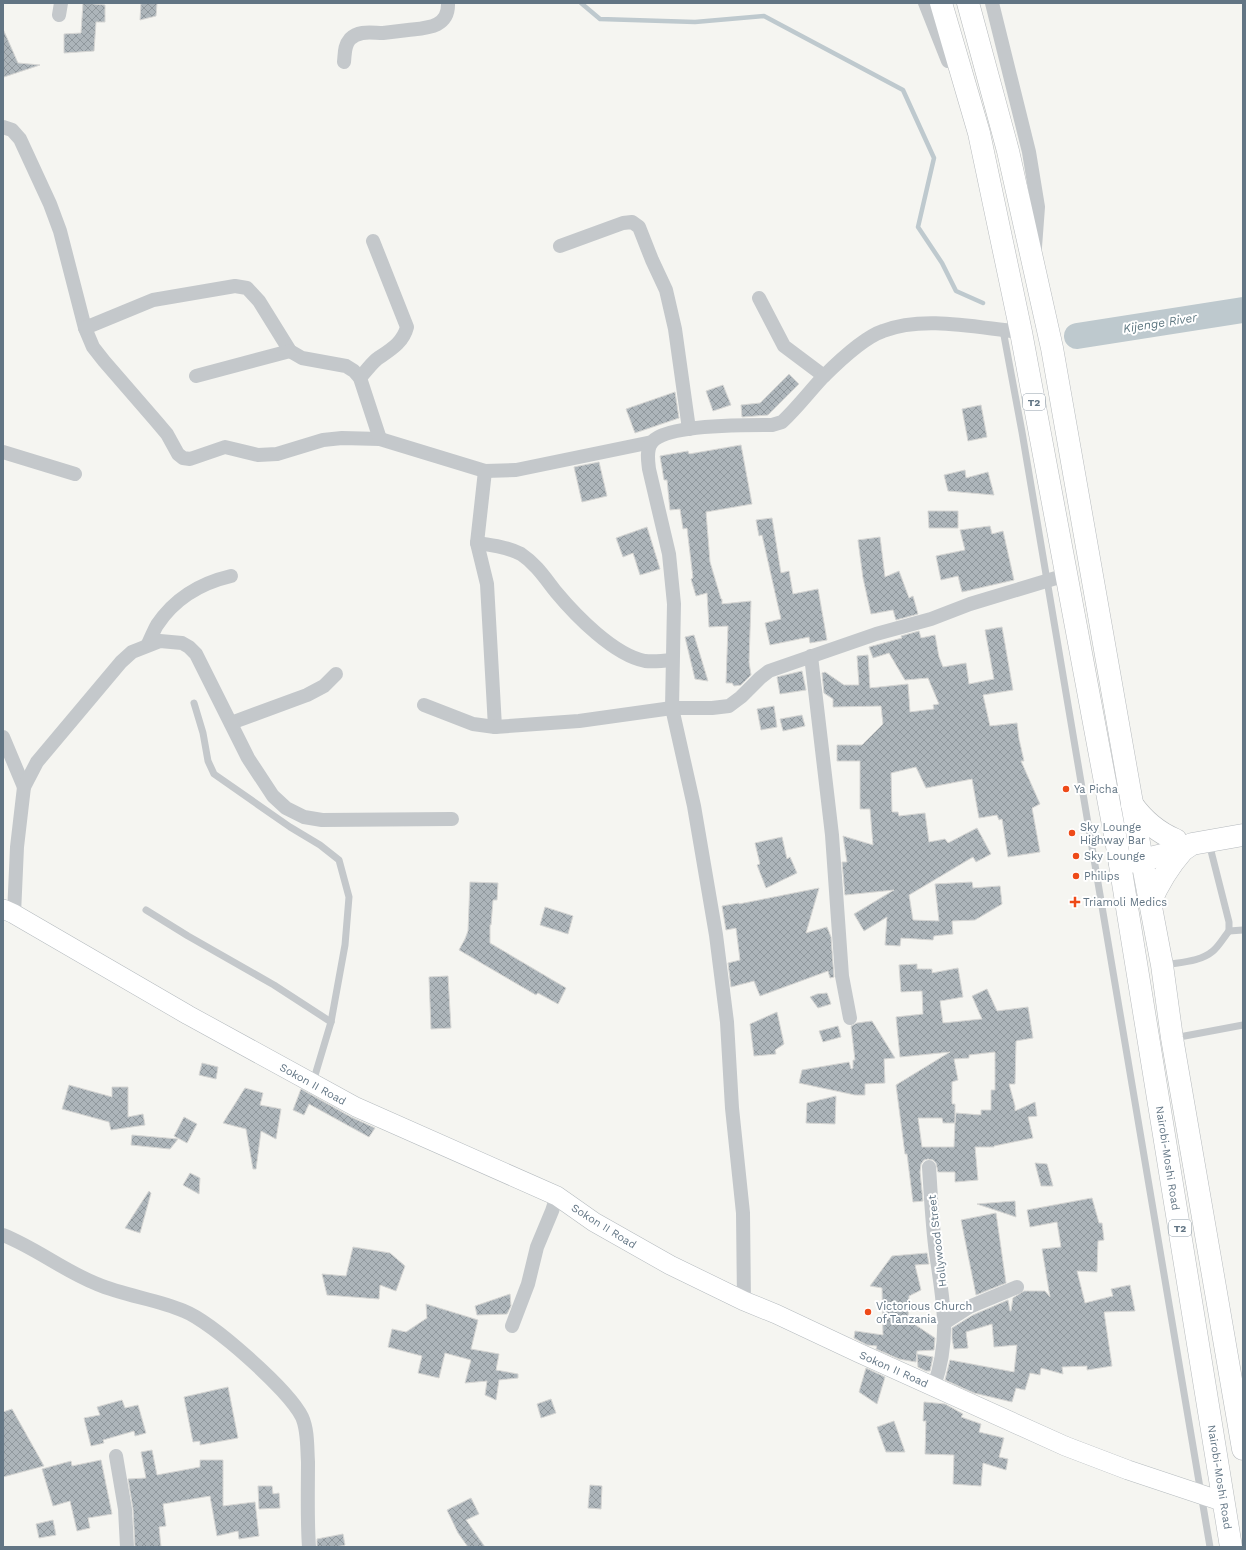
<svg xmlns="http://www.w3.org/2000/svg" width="1246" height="1550" viewBox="0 0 1246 1550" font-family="'Work Sans',sans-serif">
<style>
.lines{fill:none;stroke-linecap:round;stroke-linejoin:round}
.stream{stroke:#bec9ce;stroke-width:4.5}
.river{stroke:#bec9ce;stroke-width:26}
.building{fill:url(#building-cross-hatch);stroke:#d6d6d4;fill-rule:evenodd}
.secondary-casing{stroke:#b4babe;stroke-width:20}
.primary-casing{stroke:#b5b9bd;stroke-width:23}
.highway-casing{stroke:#b6babd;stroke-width:23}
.lane{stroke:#c4c8cb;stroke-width:7}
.street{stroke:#c4c8cb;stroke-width:14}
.secondary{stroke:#fff;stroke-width:19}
.primary{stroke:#fff;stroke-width:22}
.highway{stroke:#fff;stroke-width:22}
.poi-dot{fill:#ee4a18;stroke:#fff;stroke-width:1.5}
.labels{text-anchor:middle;stroke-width:4;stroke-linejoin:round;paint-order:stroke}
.shield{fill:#fff;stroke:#919ea9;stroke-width:1}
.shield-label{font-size:10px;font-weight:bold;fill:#627584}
.poi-label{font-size:11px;fill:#627584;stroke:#fff;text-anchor:start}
.street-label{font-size:11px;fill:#627584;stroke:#fff}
.water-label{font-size:12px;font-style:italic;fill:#5e7781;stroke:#fff}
</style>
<defs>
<pattern id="building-cross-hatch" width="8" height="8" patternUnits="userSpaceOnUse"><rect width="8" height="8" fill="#adb5ba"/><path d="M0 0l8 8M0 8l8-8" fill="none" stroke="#90989d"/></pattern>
</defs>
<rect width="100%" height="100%" fill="#f5f5f1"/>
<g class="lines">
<path class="stream" d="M581,3l19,16 95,3 69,-6 139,74 31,68 -16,69 24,36 14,28 27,12"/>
<path class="river" d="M1077,336l166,-26"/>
</g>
<g class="building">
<path d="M83,3l22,2v17h-9l-2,29 -30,2v-19l17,-1z"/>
<path d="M141,3h16l-1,13 -16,4z"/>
<path d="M3,29l15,34 22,2 -36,12 -1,-8z"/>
<path d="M789,374l10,10 -31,31 -26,2 -1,-12 19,-2z"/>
<path d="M723,385l8,20 -18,6 -7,-20z"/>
<path d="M675,392l4,26 -44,15 -9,-24z"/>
<path d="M981,405l6,32 -19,4 -6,-32z"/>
<path d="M741,445l11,59 -46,8 4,50 11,37h1v5l29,-3 -2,61 2,13 -10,10 -7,1 -2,-3h-6l2,-57 -19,1 -2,-34 -11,3 -5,-17 2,-1 -6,-50 -4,1 -3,-20 -10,1 -3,-30h-3l-4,-24 28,-5 1,3z"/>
<path d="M599,462l8,34 -25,6 -8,-35z"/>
<path d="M965,470l1,8 22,-6 6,23 -46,-4 -4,-16z"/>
<path d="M928,511h30v17h-29z"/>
<path d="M772,518l9,55 8,-2 4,23 25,-5 9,51 -17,3 -1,-6 -39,8 -5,-22 16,-4 -19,-84 -3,1 -3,-16z"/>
<path d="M990,526l2,8 11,-3 11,49 -52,12 -4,-16 -17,4 -5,-24 29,-6 -5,-20z"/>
<path d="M647,527l13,42 -20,6 -7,-22 -10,4 -7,-19z"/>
<path d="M880,537l5,40 14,-6 10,27 4,-2 5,18 -22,6 -3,-10 -22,4 -8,-36 -5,-38z"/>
<path d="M1002,627l11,63 -30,5 7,31 27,-3 2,16 5,22h-3l19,43 -8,4 8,44 -32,5 -6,-38 -3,1 -2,-5 -18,3 -7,-39 -46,9 -10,-21 -25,6 1,39h6l1,4 26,-3 4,29 16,-3 3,4 29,-15 14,26 -15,8 -3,-5 -64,38 4,25 26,1 -4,-37 37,-2 1,6 27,-2 2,18 -27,16 -23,1 1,13 -19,2 -1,4 -32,-2 -1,8 -15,-1 2,-28 -23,14 -10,-17 40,-24 -49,5 -3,-33h5l-4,-26 30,9 -3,-36h-10v-48h-23v-16h25l21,-21 -2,-18 -48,1v-8l-9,-6 -2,-20 3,-1 19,13h15l-2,-29 11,-1 2,33 38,-4 2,28 24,-3 -1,-4 6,-1 -11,-26 -23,2 -16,-27 -16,5 -4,-11 33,-9 -1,-2 18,-5 2,7 14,-3 4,22 4,10 23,-4 3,21 25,-5 -9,-49z"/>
<path d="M694,635l14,46 -13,-2 -10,-42z"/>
<path d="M802,671l4,19 -26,4 -3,-17z"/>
<path d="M774,706l3,21 -16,3 -4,-21z"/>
<path d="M802,715l3,11 -22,5 -3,-12z"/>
<path d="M782,837l5,22 3,-2 7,16 -31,15 -9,-23 3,-1 -5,-21z"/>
<path d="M470,882l28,1 -1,17h-4l-2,25h-1v18l76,45 -8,16 -20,-11 -2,2 -77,-45 6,-11 3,-8z"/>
<path d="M819,888l-13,45 21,-6 4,10 3,40 -4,1 -2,-7 -68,25 -6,-15 -23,6 -3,-24 12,-3 -4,-32 -10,2 -4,-24 17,-3v1z"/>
<path d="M545,907l28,9 -5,18 -28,-9z"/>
<path d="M917,964v5h15v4l26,-5 5,29 -23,4 3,22 39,-4 -10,-23 15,-7 10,22 31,-4 5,31 -17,3 -1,43h-6l6,22v5l20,-9 2,14 -9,1 5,21 -39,8v1h-19l3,33 -23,2v-10h-17l-2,-9 -3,-3 -5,-1 -4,1 -3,4 -1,8 3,29 -10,1 -6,-48h-2l-9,-69 54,-33 -50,5 -4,-40 27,-3 -1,-23 -21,1 -2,-27zM995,1052v38h-4v20h-10v5l-25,-2 -1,10v-19h-3v-22l6,-2 -4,-21 15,-1v-3zM918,1118h24l1,5h12l-1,24h-32z"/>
<path d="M448,976l3,52 -20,1 -2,-52z"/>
<path d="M827,993l4,11 -13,4 -8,-11 7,-3z"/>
<path d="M777,1012l7,32 -9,6 1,4 -22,2 -4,-32z"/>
<path d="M872,1021l23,37 -11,1 1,24 -20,1v11h-10l-56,-12 3,-13 47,-8 2,7 2,-1v-8h2l-4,-34 6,-3z"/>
<path d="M838,1026l3,11 -18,5 -4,-11z"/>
<path d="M202,1063l16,4 -2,12 -17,-4z"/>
<path d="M69,1085l43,12v-10h16v30l15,-3 2,11 -34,5 -2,-8 -47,-13z"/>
<path d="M245,1088l18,5 -3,12 21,4 -5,30 -15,-8 -5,38h-3l-7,-40 -23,-6z"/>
<path d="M301,1089l50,28 24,11 -6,9 -60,-33 -5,11 -11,-5z"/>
<path d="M836,1096l-1,28 -29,-1 1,-20z"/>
<path d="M184,1117l13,7 -10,19 -13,-7z"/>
<path d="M132,1135l46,4 -8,10 -39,-4z"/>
<path d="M1035,1163l12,1 6,22h-12z"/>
<path d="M190,1173l10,5 -1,16 -16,-9z"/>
<path d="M149,1191l2,2 -11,40 -15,-5z"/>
<path d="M1092,1198l7,25h3l2,17 -6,1 -1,31 -20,-1 8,32 28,-7 -2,-7 19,-4 5,26 -31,1 8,54 -25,4v-4l-25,1 1,7 -22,-6 -1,7 -10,-2 -5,17 -9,-2 -4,14 -38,-9 -29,-13 5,-20 64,12 3,-27 -23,2 -2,-23 -26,8 2,16 -14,1 -2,-10v-11l21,-13 35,-15 2,11h1l2,-13 11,-7h21l5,6 -8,-48 19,-2 -4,-25 -27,5 -3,-17z"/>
<path d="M1015,1201l1,16 -39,-13z"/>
<path d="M996,1213l10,70 -30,12 -15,-75z"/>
<path d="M353,1247l37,6 15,13 -9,25 -16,-6 -1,14 -52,-4 -5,-21 24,2z"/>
<path d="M927,1253l2,11 -14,1 6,25 -12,6 -1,24 27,18 -1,12 -17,1 -1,11 -17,-3 -23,-10 1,-3 -10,-1 -13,-7 1,-7 28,4 -1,-47 -12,-2 22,-30z"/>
<path d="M510,1294l1,12 -4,8 -30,1 -2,-9z"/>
<path d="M426,1304l52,16 -7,29 28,5 -3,16 22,4v4l-19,2 -3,20 -11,-5 2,-14 -22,2 6,-23 -26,-7 -6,25 -21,-5 4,-17 -34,-9 4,-18 14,3 21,-14z"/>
<path d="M917,1354l16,3 -3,14h-4l-8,-4z"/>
<path d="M866,1368l19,9 -8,27 -18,-12z"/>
<path d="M228,1387l10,51 -38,7v-4l-7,1 -9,-45z"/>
<path d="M551,1399l5,14 -15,5 -4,-14z"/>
<path d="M122,1400l3,8 13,-3 8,28 -11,3 -1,-5 -31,9 1,3 -13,3 -7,-28 16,-3 -3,-8z"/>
<path d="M924,1402l21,2 18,10 -2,3 20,7 -2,8 25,6 -5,19 9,2 -2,11 -23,-7 -2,23 -28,-2 1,-29 -29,-1 1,-33h-3z"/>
<path d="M12,1409l32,57 -41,11v-65z"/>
<path d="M894,1421l11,31h-19l-9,-25z"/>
<path d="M152,1450l5,25 43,-8v-7h23v46l32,-4 4,34 -20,3 -1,-8 -21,5 -7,-40 -47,8 3,22 -7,1 2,20h-26l-2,-38 -5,-30 18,-1 -5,-26z"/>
<path d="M101,1460l11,54 -24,4 2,10 -13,3 -7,-30 -17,5 -11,-37 29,-8 1,5z"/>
<path d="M590,1485l12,1 -1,23 -13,-1z"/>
<path d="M258,1486h14l1,8 6,-1 1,15 -21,1z"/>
<path d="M471,1498l8,16 -13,6 19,27h-17l-10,-14 -11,-23z"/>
<path d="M53,1520l3,15 -17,3 -3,-14z"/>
<path d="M343,1534l2,11 -9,2h-19v-8z"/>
</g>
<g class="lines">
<defs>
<path id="secondary" d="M3,909l11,5 174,101 168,92 201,89 37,26 76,43 74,36 32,13 83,39 206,93 63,24 96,32"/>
<path id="primary" d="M1120,863l22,-3 41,-10 9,-6 51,-9"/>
<g id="highway">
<path d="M941,3l38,130 42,199 96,514 114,701"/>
<path d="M968,3l40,148 44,197 90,512 20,105 10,73 71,411"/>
<path d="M1132,804c12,17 25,28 44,36"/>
<path d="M1150,903c8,-19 19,-37 33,-53"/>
</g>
</defs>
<use href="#secondary" class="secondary-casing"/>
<use href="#primary" class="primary-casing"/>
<use href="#highway" class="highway-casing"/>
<g class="lane">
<path d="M1003,330l19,102 188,1115"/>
<path d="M194,703l9,30 5,28 6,13 76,53 30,18 19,15 10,37 -4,48 -14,77 -18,60"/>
<path d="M146,910l42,26 86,49 57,37"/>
<path d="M1229,931l14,-1"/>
<path d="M1165,965c16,-3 35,-3 48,-14 6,-5 11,-14 16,-20v-9l-20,-79"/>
<path d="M1174,1038l69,-13"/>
</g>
<g class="street">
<path d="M925,3l23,58"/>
<path d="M992,3l37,149 9,55 -3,40"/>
<path d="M59,15l2,-12"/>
<path d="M344,62c1,-9 0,-16 6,-23 9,-9 22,-6 33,-6 8,-1 17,-2 25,-3 18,-2 41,-2 40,-27"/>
<path d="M3,127l9,3 8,9 30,65 10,27 25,97 8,19 11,14 52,60 11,13 11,20 5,4 7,1 35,-12 33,8 19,-1 46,-14 19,-2 38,1 105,32 31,-1 136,-28"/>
<path d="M560,246l63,-23 9,-1 7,5 13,33 14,30 9,39 14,100"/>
<path d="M759,298l25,48 40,30"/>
<path d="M85,328l68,-28 82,-14 12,2 12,13 31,50 12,7 44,8 8,5 6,7 20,61"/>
<path d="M196,376l94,-25"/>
<path d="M360,378c5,-6 11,-14 17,-19 13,-9 26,-16 30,-32l-34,-86"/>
<path d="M3,452l72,22"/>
<path d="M485,471l-8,72 10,41 8,143"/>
<path d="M477,543c14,2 31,4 44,11 15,10 24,24 35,38 20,24 58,63 89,69 9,1 18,0 27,-1"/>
<path d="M148,644c3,-6 6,-14 9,-19 18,-27 44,-42 74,-49"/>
<path d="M811,656l21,179 10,141 8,42"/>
<path d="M424,705l49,19 22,3 84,-6 93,-13h40l17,-2 12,-9 19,-19 9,-7 107,-37 55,-15 39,-15 96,-29"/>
<path d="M231,723l76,-28 17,-9 12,-12"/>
<path d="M3,737l21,50"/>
<path d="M14,914l3,-67 7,-60 13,-25 84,-100 11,-10 28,-11 22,2 7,4 7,7 52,104 25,38 13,12 18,9 18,3 130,-1"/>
<path d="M929,1167c2,29 3,57 7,86 7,48 15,85 -2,133"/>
<path d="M3,1235c33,13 61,36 94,49 28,12 59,15 87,27 28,11 105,79 118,106 6,13 5,31 6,45 0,29 -1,57 1,85"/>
<path d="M744,1301l-1,-88 -11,-105 -5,-86 -11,-87 -22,-129 -22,-98 2,-104 -5,-50 -20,-85c-1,-8 -3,-20 3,-27 15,-18 96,-17 120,-17l10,-3c15,-14 27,-30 41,-45 14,-14 42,-40 60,-46 41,-16 95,-3 138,1"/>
<path d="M944,1323l25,-16 48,-20"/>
<path d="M512,1326l16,-42 9,-37 15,-36 5,-15"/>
<path d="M116,1456l9,53 2,38"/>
</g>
<use href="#secondary" class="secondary"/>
<use href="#primary" class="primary"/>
<use href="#highway" class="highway"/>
</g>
<g class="poi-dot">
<circle cx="1066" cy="789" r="4"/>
<circle cx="1072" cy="833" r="4"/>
<circle cx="1076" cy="856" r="4"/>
<circle cx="1076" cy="876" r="4"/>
<path d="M1073 896h4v4h4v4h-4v4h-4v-4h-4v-4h4z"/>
<circle cx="868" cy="1312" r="4"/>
</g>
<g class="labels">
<g class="shield">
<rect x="1023" y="394" width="22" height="16" rx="3"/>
<rect x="1169" y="1220" width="22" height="16" rx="3"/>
</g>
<g class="shield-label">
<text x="1034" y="406">T2</text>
<text x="1180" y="1232">T2</text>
</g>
<g class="poi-label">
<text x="1074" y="793">Ya Picha</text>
<text x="1080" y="831">Sky Lounge<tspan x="1080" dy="13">Highway Bar</tspan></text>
<text x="1084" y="860">Sky Lounge</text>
<text x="1084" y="880">Philips</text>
<text x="1083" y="906">Triamoli Medics</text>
<text x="876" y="1310">Victorious Church<tspan x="876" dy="13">of Tanzania</tspan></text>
</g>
<g class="street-label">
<text transform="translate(313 1084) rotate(29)" y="4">Sokon II Road</text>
<text transform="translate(1168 1158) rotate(81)" y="4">Nairobi-Moshi Road</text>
<text transform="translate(604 1226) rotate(32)" y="4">Sokon II Road</text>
<text transform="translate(937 1241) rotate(-97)" y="4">Hollywood Street</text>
<text transform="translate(894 1369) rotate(24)" y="4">Sokon II Road</text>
<text transform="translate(1220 1477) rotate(81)" y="4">Nairobi-Moshi Road</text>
</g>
<g class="water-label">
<text transform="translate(1160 323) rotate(-9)" y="4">Kijenge River</text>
</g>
</g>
<rect width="1246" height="1550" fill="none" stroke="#627584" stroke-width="8"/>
</svg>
